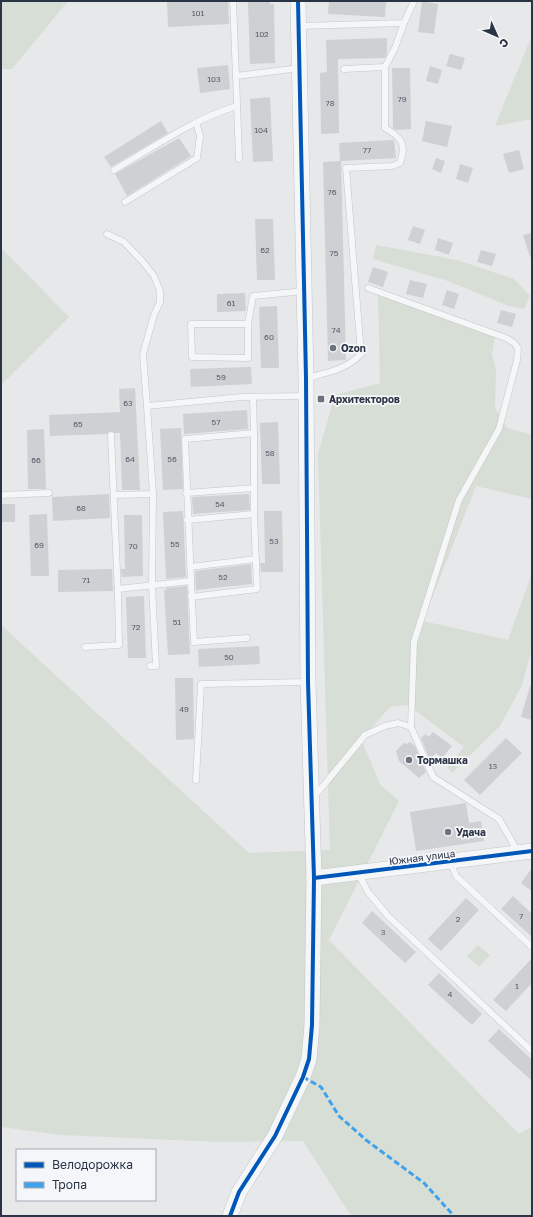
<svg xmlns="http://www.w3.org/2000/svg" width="533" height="1217" viewBox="0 0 533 1217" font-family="'Golos Text',sans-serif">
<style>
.green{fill:#d6ded6}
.building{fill:#ced0d3}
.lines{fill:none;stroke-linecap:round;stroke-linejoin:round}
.service-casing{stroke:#c4c6c8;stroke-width:7}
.tertiary-casing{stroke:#c4c6c8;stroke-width:16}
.service{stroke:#f5f6f7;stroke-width:6}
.tertiary{stroke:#f5f6f7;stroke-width:15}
.quiet{stroke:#3ea3ec;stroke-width:3;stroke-dasharray:6 3;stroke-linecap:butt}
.cycleway-casing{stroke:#f4f6f9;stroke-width:6}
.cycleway{stroke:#0057b8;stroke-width:4}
.poi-dot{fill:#6c737f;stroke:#f4f6f9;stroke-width:1.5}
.labels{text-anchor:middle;stroke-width:3.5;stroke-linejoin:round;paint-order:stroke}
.number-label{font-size:8px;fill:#545c69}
.poi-label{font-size:10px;font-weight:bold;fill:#2b3445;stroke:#f4f6f9;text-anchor:start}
.street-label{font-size:10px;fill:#2b3445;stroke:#f4f6f9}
</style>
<rect width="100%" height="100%" fill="#e6e8ea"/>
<g class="green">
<path d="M1,1h67l-56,68h-11z"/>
<path d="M532,35v84l-37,7z"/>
<path d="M376,245l81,15 57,19 16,17 -6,13 -15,-3 -61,-25 -75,-22z"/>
<path d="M1,248l68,69 -68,68z"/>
<path d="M378,293l117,42 -3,19 4,17 -1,37 12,20 25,7v64l-56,-13 -53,135 85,19 24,-67v75l-10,37 -22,41 -48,47 -5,-7 17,-19 -56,-42 -18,2 -29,32 19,45 19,17 -70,139 190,194 13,-7v89h-181l-48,-75 -82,1 -159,-7 -61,-8v-502l248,228 81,-3 -12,-396 17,-59 45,-12z"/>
<path d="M478,945l12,10 -11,12 -12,-11z"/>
</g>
<g class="building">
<path d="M167,1h61l1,23 -61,3z"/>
<path d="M248,1h22v3h4l1,59 -25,1z"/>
<path d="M329,1h57l-1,16 -57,-3z"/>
<path d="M422,1l16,3 -4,30 -16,-2z"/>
<path d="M387,38v15l-2,5 -47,1 1,74 -18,1 -1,-61 7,-1 -1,-32z"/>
<path d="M450,54l15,4 -4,12 -15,-4z"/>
<path d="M228,65l2,24 -30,4 -3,-25z"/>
<path d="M430,66l12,4 -4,14 -12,-3z"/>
<path d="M392,68h18l1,61 -15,1 -3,-2z"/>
<path d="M270,97l3,64 -20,1 -3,-63z"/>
<path d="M161,121l7,12 -57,34 -7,-10z"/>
<path d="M426,121l26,5 -5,21 -25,-6z"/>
<path d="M179,138l12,18 -64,40 -12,-22z"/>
<path d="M394,140l2,18 -56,3 -1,-18z"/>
<path d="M519,150l5,19 -15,4 -6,-19z"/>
<path d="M436,158l9,3 -4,12 -9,-4z"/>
<path d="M341,161l5,199 -18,1 -5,-199z"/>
<path d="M460,164l13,4 -5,15 -12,-4z"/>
<path d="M255,219h18l2,61h-18z"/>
<path d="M413,226l12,4 -5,14 -12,-4z"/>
<path d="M532,233v24h-2l-7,-22z"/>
<path d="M438,238l15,5 -4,12 -14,-5z"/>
<path d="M481,250l15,4 -4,12 -15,-4z"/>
<path d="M373,267l15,5 -5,15 -15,-5z"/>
<path d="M410,280l17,4 -4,14 -17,-4z"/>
<path d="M447,290l12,4 -5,15 -12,-4z"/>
<path d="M245,293l1,18 -29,1v-18z"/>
<path d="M277,306l2,62h-18l-2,-61z"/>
<path d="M501,310l15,4 -4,13 -15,-4z"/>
<path d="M251,367l1,17 -61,3 -1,-18z"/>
<path d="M135,388l5,102h-18l-2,-57h-5l-5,-2 -3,3 -57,2 -1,-21 71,-3 -1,-23z"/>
<path d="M247,410l1,19 -64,5 -1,-20z"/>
<path d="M278,422l2,62h-18l-2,-61z"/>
<path d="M181,428l2,61 -20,1 -3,-61z"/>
<path d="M44,429l2,60h-18l-1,-59z"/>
<path d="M109,494l1,24 -57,3 -1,-24z"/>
<path d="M249,494l1,16 -57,4 -1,-17z"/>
<rect x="1" y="504" width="14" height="18"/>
<path d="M183,511l3,66 -20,2 -3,-67z"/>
<path d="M264,511h18l1,61h-22l-1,-9h5z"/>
<path d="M47,514l2,62h-18l-2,-61z"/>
<path d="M124,515h18l1,61 -21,1 -1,-8h4z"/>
<path d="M251,564l1,20 -56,6 -1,-19z"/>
<path d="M112,569l1,22 -55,1v-22z"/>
<path d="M187,586l3,68 -22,1 -4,-65h3l-1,-2z"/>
<path d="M144,596l2,62h-18l-2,-61z"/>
<path d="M259,646l1,18 -61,3 -1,-18z"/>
<path d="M175,678h18l1,61 -18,1z"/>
<path d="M530,686h2v34l-11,-3z"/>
<path d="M433,732l19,14 -10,12 -6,-5 -6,7 -9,-22 4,-4 4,3z"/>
<path d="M506,738l16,15 -42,42 -16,-15z"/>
<path d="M410,742l5,4 11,26 -7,6 -20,-17 -3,-10 8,-8 3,1z"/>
<path d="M466,803l3,20 12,-2 3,20 -68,10 -6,-39z"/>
<path d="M532,868v23l-11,-8z"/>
<path d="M513,896l19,18v23l-31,-28z"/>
<path d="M466,898l13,12 -38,41 -13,-12z"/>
<path d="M372,911l44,41 -11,11 -43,-40z"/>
<path d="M532,958v25l-26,28 -13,-11z"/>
<path d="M439,973l43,41 -10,11 -44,-40z"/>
<path d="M499,1029l33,31v21l-44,-40z"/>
</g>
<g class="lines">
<defs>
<g id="service">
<path d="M233,1l3,75 64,-8"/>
<path d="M299,26l105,-3 10,-22"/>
<path d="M344,69l41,-2"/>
<path d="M236,76l3,83"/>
<path d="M114,170c40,-23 79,-51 123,-64"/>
<path d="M125,202l72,-44 3,-22 -4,-14"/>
<path d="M107,234l17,8 19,20 11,14 6,15v11l-6,13 -11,39 4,52 95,-9 64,-1"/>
<path d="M368,288l138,50 8,5 4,5 -1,12 -18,69 -40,71 -45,142 -3,85 22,50 66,42 15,26v9"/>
<path d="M248,324v34l-56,-1 -1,-33h57l5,-28 51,-5"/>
<path d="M306,378c20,-5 40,-8 55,-24l-15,-186 46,-2 8,-3c7,-19 1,-26 -15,-35v-61l10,-19 9,-25"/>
<path d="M253,397l1,36"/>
<path d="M147,406l6,88 -1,92 4,80h-6"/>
<path d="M186,493l68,-5"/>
<path d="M1,495l48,-2"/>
<path d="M114,495l39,-1"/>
<path d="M187,520l67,-6"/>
<path d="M190,567l66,-8"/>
<path d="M191,581l-6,-142 69,-6v81l3,75 -66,8"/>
<path d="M118,589l73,-8 3,61 53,-4"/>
<path d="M85,647l34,-2 -1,-50 -7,-160"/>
<path d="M196,780l5,-96 107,-2"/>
<path d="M314,797l51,-62 20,-9 13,-3 13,4"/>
<path d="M450,861l6,15 76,71"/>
<path d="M358,873l10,19 20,24 144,135"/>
</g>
<g id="tertiary">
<path d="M314,878l218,-27"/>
<path d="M230,1216l9,-24 36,-56 28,-59 6,-18 3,-34 2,-147 -6,-196 -2,-304 -8,-377"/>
</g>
</defs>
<use href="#service" class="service-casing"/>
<use href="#tertiary" class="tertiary-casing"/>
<use href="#service" class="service"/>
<use href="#tertiary" class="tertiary"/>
<path class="quiet" d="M303,1077l18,10 18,29 27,24 58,43 30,33"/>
<defs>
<g id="cycleway">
<path d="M314,878l218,-27"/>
<path d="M230,1216l9,-24 36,-56 28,-59 6,-18 3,-34 2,-147 -6,-196 -2,-304 -8,-377"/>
</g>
</defs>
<use href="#cycleway" class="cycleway-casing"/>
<use href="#cycleway" class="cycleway"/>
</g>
<g class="poi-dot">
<circle cx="333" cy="348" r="4"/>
<rect x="317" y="395" width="8" height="8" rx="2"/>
<circle cx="409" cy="760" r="4"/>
<circle cx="448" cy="832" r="4"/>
</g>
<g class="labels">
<g class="number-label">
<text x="198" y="16">101</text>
<text x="262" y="37">102</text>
<text x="214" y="82">103</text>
<text x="402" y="102">79</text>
<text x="330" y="106">78</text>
<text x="261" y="133">104</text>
<text x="367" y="153">77</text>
<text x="332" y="195">76</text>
<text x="265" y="253">62</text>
<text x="334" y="256">75</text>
<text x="231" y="306">61</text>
<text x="336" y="333">74</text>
<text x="269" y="340">60</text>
<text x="221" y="380">59</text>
<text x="128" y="406">63</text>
<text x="216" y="425">57</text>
<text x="78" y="427">65</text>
<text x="270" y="456">58</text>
<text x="130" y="462">64</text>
<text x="172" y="462">56</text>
<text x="36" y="463">66</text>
<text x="220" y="507">54</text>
<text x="81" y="511">68</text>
<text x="274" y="544">53</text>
<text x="175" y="547">55</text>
<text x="39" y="548">69</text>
<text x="133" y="549">70</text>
<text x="223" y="580">52</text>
<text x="86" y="583">71</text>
<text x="177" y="625">51</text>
<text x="136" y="630">72</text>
<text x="229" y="660">50</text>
<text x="184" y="712">49</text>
<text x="493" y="769">13</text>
<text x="521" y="919">7</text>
<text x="458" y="922">2</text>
<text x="383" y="935">3</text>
<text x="517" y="989">1</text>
<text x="450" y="997">4</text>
</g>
<g class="poi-label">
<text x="341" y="352">Ozon</text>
<text x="329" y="403">Архитекторов</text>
<text x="417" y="764">Тормашка</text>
<text x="456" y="836">Удача</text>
</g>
<g class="street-label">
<text transform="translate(422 857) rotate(-7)" y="4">Южная улица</text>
</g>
</g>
<rect width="533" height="1217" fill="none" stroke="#2b3445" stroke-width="4"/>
<rect x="16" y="1149" width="140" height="52" fill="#f4f6f9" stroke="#a4a8b1"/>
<rect x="24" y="1162" width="20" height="6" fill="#0057b8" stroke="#a4a8b1"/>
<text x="52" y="1169" font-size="12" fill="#2b3445">Велодорожка</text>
<rect x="24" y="1182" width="20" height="6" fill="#3ea3ec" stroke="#a4a8b1"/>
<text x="52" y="1189" font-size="12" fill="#2b3445">Тропа</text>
<g transform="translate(497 36) rotate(135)" stroke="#f4f6f9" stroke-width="3" paint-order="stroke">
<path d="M0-3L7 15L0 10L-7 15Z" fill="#2b3445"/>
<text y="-6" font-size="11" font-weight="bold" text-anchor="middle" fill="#2b3445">С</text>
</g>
</svg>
